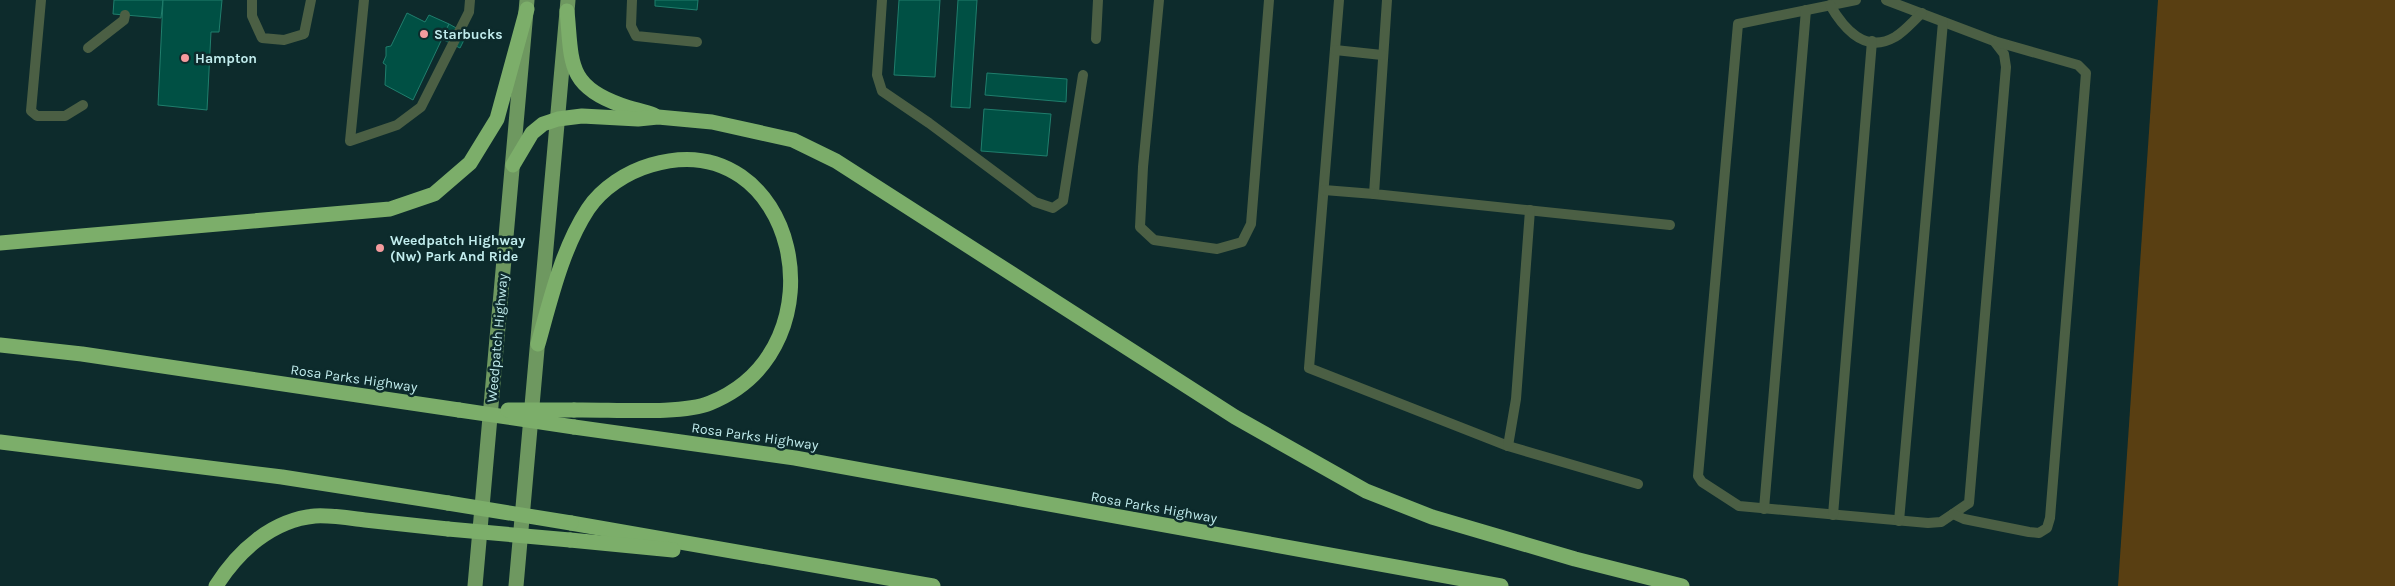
<svg xmlns="http://www.w3.org/2000/svg" width="2395" height="586" viewBox="0 0 2395 586" font-family="Karla,sans-serif">
<style>
.green{fill:#593f12}
.building{fill:#005044;stroke:#207e6d}
.lines{fill:none;stroke-linecap:round;stroke-linejoin:round}
.lane{stroke:#4b5f44;stroke-width:10}
.primary{stroke:#6e9860;stroke-width:15}
.highway{stroke:#7cae6a;stroke-width:15}
.highway-bridge{stroke:#7cae6a;stroke-width:15}
.poi-dot{fill:#f59b9e;stroke:#0d2b2c;stroke-width:2}
.labels{text-anchor:middle;stroke-width:5;stroke-linejoin:round;paint-order:stroke}
.poi-label{font-size:14px;font-weight:bold;fill:#c1eced;stroke:#0d2b2c;text-anchor:start}
.street-label{font-size:14px;fill:#c1eced;stroke:#0d2b2c}
</style>
<rect width="100%" height="100%" fill="#0d2b2c"/>
<path class="green" d="M2158,0h237v586h-277z"/>
<g class="building">
<path d="M114,0h49l-2,18 -48,-4z"/>
<path d="M163,0h59l-3,32h-8l-4,78 -49,-5z"/>
<path d="M655,0h43l-1,10 -42,-4z"/>
<path d="M899,0h41l-5,77 -41,-2z"/>
<path d="M958,0h19l-7,108 -19,-1z"/>
<path d="M407,13l18,9 4,-7 20,9 -36,76 -28,-15 1,-20 -3,-2 3,-7v-9l5,-1z"/>
<path d="M449,24l18,10 -7,14 -18,-9z"/>
<path d="M987,73l80,6 -1,23 -81,-7z"/>
<path d="M984,109l67,5 -4,42 -66,-5z"/>
</g>
<g class="lines">
<g class="lane">
<path d="M41,0l-10,111 6,5h28l18,-11"/>
<path d="M252,0v16l10,22 22,2 20,-6 7,-34"/>
<path d="M364,0l-14,141 47,-16 24,-18 48,-95 1,-12"/>
<path d="M632,0l-1,26 5,10 61,6"/>
<path d="M882,0l-5,75 5,16 47,32 106,79 18,6 10,-7 20,-126"/>
<path d="M1159,0l-16,167 -3,60 14,13 63,9 25,-7 9,-18 18,-224"/>
<path d="M1339,0l-30,368 199,78"/>
<path d="M1387,0l-13,194 296,31"/>
<path d="M1856,0l-118,24 -40,452 4,6 37,24 189,17 13,-1 28,-19 37,-436 -2,-13 -10,-13 -108,-41"/>
<path d="M1830,5c14,24 35,49 65,32 10,-6 18,-16 27,-24"/>
<path d="M1096,39l2,-39"/>
<path d="M88,48l36,-28 1,-5"/>
<path d="M1335,50l47,5"/>
<path d="M1324,190l50,4"/>
<path d="M1530,210l-14,189 -8,47 130,38"/>
<path d="M1764,509l42,-499"/>
<path d="M1953,514l11,5 65,13 10,1 8,-5 3,-10 36,-445 -8,-8 -84,-24"/>
<path d="M1833,515l39,-474"/>
<path d="M1899,521l44,-499"/>
</g>
<g class="primary">
<path d="M475,586l52,-586"/>
<path d="M516,586l52,-586"/>
</g>
<g class="highway">
<path d="M567,11c5,50 -1,75 54,94 11,4 22,6 33,10"/>
<path d="M513,165l19,-32 11,-9 15,-5 24,-3 56,3 20,-2 54,5 81,18 43,21 399,256 131,74 66,26 143,42 107,27"/>
<path d="M0,243l390,-34 44,-15 36,-31 27,-44 30,-110"/>
<path d="M538,344c13,-46 24,-95 50,-135 14,-21 39,-37 63,-44 145,-43 197,182 59,238 -28,12 -102,6 -136,7"/>
<path d="M0,345l82,9 377,56"/>
<path d="M574,427l221,31 706,128"/>
<path d="M0,442l282,35 166,26"/>
<path d="M571,523l362,63"/>
<path d="M570,540l103,10"/>
<path d="M216,586c22,-35 56,-66 99,-70 16,-1 34,2 50,4 27,3 55,6 83,9"/>
</g>
<g class="highway-bridge">
<path d="M459,410l115,17"/>
<path d="M508,410h66"/>
<path d="M448,503l123,20"/>
<path d="M448,529l122,11"/>
</g>
</g>
<g class="poi-dot">
<circle cx="424" cy="34" r="5"/>
<circle cx="185" cy="58" r="5"/>
<circle cx="380" cy="248" r="5"/>
</g>
<g class="labels">
<g class="poi-label">
<text x="434" y="39">Starbucks</text>
<text x="195" y="63">Hampton</text>
<text x="390" y="245">Weedpatch Highway<tspan x="390" dy="16">(Nw) Park And Ride</tspan></text>
</g>
<g class="street-label">
<text transform="translate(497 338) rotate(-85)" y="5">Weedpatch Highway</text>
<text transform="translate(354 378) rotate(8)" y="5">Rosa Parks Highway</text>
<text transform="translate(755 436) rotate(8)" y="5">Rosa Parks Highway</text>
<text transform="translate(1154 507) rotate(10)" y="5">Rosa Parks Highway</text>
</g>
</g>
</svg>
